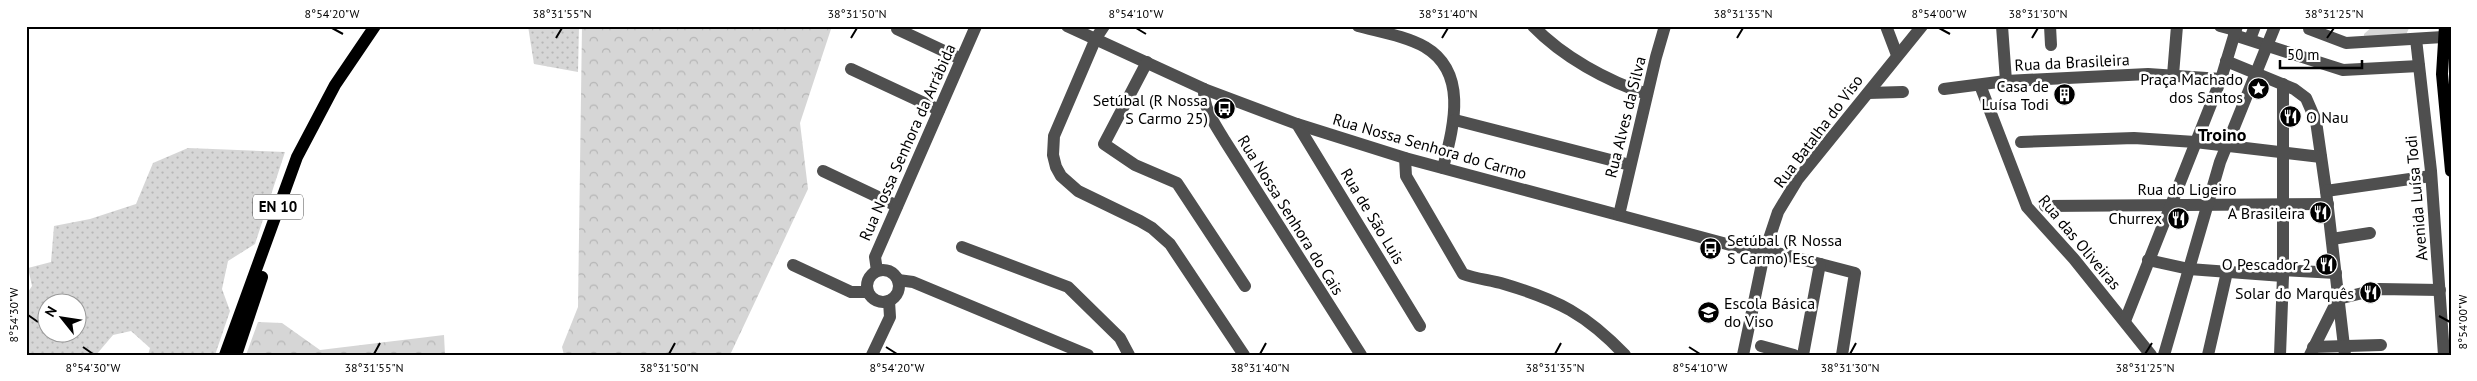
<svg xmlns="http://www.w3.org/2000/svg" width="2477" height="381" viewBox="0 0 2477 381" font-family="'PT Sans',sans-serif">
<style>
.grass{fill:url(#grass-dots);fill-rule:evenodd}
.forest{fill:url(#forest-crowns)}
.garden{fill:#d6d6d6}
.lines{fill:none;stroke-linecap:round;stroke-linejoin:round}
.minor{stroke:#4f4f4f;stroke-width:12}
.major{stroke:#000;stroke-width:12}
.ticks{fill:none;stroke:#000;stroke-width:2}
.labels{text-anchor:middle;stroke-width:5;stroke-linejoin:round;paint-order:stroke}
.shield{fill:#fff;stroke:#4c4c4c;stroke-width:1}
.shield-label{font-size:15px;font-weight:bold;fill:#000}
.street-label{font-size:16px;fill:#000;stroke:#fff}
.poi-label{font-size:16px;fill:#000;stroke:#fff;text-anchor:end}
.neighbourhood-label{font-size:18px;font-weight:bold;fill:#000;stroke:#fff}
.neatline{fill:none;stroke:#000;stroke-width:2}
.ticks-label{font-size:12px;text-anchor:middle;fill:#000}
</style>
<defs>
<pattern id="grass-dots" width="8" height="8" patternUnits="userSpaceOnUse" patternTransform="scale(1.25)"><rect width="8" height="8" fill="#d6d6d6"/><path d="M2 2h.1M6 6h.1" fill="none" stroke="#b6b6b6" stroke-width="1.8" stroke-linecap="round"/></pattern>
<pattern id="forest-crowns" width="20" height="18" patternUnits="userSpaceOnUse" patternTransform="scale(1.25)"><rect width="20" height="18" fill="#d6d6d6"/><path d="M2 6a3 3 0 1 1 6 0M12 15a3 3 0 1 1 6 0" fill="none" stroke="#b6b6b6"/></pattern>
</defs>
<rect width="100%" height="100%" fill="#fff"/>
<g class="grass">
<path d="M528,26h51l-1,46 -44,-8z"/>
<path d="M188,148l97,4 -30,92 -27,17 -6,28 8,22 -15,44h-67l2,-7 -19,-17 -18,4 -17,20h-70v-60l6,-9 -4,-18 23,-6 3,-36 36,-7 46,-15 17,-41zM48,304h30v30h-30z"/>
</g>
<g class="forest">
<path d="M582,26h250l-32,97 8,66 -78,166h-166l-2,-8 16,-40z"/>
<path d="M258,322l24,1 38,27 124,-15 1,20h-199z"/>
</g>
<path class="garden" d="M2373,26h37l-5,11 -41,3v-6z"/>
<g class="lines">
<g class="minor">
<path d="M899,26l-2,3 64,30"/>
<path d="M1067,26l137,63 93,35 108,34 359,96"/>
<path d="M1104,26l-8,12 -42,98 -1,19 3,12 5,9 17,15 62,30 12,7 18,16 74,111"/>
<path d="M1358,26c22,6 47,10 67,21 44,26 28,81 18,121"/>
<path d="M1533,26c30,31 74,55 114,68"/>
<path d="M1886,26l11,29"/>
<path d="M2002,26l4,55"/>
<path d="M2050,26l1,19"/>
<path d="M2220,26l15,4"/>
<path d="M2309,29l37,14 97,-6"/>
<path d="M2234,35l109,35 76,-4"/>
<path d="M2250,39l5,-13"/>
<path d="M2416,39l15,132 13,184"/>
<path d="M2226,61l68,28 12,9 10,23 10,70 19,164"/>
<path d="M1147,62l-43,82 31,21 42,18 68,103"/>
<path d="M851,69l88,41"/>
<path d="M2173,75l4,-49"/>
<path d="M1980,85l47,122 47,52 77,96"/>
<path d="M1204,89c-1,20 11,35 21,52l136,214"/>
<path d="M1944,89l62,-8 142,-7 73,5"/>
<path d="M1868,93l35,-1"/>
<path d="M1455,120l175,45"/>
<path d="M1297,124l123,202"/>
<path d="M2021,142l113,-4 61,4 126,15"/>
<path d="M1405,158l1,18 57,98c13,5 28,6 41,10 54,16 82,30 121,71"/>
<path d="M823,171l74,35"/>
<path d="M2326,191l105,-15"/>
<path d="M2045,206l283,-2"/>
<path d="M1619,215l37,-158 9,-31"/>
<path d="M2332,239l38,-6"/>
<path d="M962,247l106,40 52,51 9,17"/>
<path d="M1766,250l89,23 -13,82"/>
<path d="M2148,260l41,9 94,7"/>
<path d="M793,265l58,27h17"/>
<circle cx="883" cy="286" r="16"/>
<path d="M2283,270l53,3"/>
<path d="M877,271l-2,-14 101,-231"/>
<path d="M898,280l15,2 175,73"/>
<path d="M2125,321l96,-242 16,-53"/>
<path d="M1761,346l33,9"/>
<path d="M2313,347l68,-2"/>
<path d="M872,355l18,-38 -1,-16"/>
<path d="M1743,355l21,-101 14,-42 20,-33 124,-153"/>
<path d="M1803,355l17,-91"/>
<path d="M2164,355l56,-193 55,-136"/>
<path d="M2208,355l19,-83"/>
<path d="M2280,355l3,-79v-192"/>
<path d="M2310,355l28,-56 41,-10 61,1"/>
</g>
<g class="major">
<path d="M2445,26l-3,48 9,97"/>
<path d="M225,355l72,-198 38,-72 40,-59"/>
<path d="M236,355l26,-78"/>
</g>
</g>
<path class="ticks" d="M332,28l11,6M1136,28l10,6M1939,28l11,6M556,38l6,-10M851,38l6,-10M1442,38l6,-10M1737,38l6,-10M2032,38l6,-10M2327,38l7,-10M28,315l10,7M2439,316l11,6M83,347l10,7M886,347l11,7M1689,347l11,7M374,354l6,-11M669,354l6,-11M1260,354l6,-11M1555,354l6,-11M1850,354l6,-11M2145,354l7,-11"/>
<defs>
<symbol id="sight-disc" viewBox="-11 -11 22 22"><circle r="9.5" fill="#000" stroke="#fff"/><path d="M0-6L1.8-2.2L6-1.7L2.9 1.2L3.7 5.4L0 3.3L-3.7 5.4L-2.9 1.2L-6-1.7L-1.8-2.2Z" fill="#fff"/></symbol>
<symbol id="building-disc" viewBox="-11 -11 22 22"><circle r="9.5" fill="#000" stroke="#fff"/><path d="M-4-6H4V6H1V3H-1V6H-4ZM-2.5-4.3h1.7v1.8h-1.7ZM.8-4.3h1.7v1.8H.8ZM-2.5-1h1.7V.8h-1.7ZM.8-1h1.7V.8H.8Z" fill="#fff"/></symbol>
<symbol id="bus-disc" viewBox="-11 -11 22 22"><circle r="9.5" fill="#000" stroke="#fff"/><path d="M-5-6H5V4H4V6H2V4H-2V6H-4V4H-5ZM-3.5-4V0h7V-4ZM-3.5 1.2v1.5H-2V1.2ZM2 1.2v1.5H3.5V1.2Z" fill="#fff"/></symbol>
<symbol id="restaurant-disc" viewBox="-11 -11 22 22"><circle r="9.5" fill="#000" stroke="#fff"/><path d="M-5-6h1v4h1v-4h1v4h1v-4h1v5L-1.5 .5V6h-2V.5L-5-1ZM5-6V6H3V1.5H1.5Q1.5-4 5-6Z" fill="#fff"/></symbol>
<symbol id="school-disc" viewBox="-11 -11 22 22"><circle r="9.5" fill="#000" stroke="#fff"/><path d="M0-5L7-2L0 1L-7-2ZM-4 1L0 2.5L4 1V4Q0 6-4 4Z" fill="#fff"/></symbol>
</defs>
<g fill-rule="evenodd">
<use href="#sight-disc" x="2246" y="76" width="25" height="25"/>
<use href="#building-disc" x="2052" y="82" width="25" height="25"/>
<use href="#bus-disc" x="1212" y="96" width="25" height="25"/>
<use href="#restaurant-disc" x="2278" y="104" width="25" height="25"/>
<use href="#restaurant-disc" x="2308" y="200" width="25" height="25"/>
<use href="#restaurant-disc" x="2166" y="206" width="25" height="25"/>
<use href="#bus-disc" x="1698" y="236" width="25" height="25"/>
<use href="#restaurant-disc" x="2314" y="252" width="25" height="25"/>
<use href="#restaurant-disc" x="2358" y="280" width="25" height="25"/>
<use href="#school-disc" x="1696" y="300" width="25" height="25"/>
</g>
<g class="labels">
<rect class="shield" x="253" y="194.5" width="50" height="25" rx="4"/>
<g class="shield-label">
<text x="278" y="212">EN 10</text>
</g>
<g class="street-label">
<text transform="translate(2072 62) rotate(-3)" y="6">Rua da Brasileira</text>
<text transform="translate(1625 117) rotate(-76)" y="6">Rua Alves da Silva</text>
<text transform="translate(1818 131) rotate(-53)" y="6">Rua Batalha do Viso</text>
<text transform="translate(907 142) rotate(-66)" y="6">Rua Nossa Senhora da Arrábida</text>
<text transform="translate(1430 146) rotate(16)" y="6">Rua Nossa Senhora do Carmo</text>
<text x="2187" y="195">Rua do Ligeiro</text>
<text transform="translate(2416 198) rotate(-95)" y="6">Avenida Luísa Todi</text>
<text transform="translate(1291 215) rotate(58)" y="6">Rua Nossa Senhora do Cais</text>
<text transform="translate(1373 216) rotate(59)" y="6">Rua de São Luis</text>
<text transform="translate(2080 242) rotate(50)" y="6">Rua das Oliveiras</text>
</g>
<g class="poi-label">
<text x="2243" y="85">Praça Machado<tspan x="2243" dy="18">dos Santos</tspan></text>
<text x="2049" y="92">Casa de<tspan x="2049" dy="18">Luísa Todi</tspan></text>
<text x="1208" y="106">Setúbal (R Nossa<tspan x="1208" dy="18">S Carmo 25)</tspan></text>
<text x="2306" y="123" text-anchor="start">O Nau</text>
<text x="2305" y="219">A Brasileira</text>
<text x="2162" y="224">Churrex</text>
<text x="1727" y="246" text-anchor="start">Setúbal (R Nossa<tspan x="1727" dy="18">S Carmo) Esc</tspan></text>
<text x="2311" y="270">O Pescador 2</text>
<text x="2354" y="299">Solar do Marquês</text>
<text x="1724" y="309" text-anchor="start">Escola Básica<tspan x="1724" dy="18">do Viso</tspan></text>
</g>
<g class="neighbourhood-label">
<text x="2222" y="141">Troino</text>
</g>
</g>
<rect width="2477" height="381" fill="none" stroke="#ffffff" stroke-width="55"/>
<g transform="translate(62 318) rotate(300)"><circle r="24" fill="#ffffff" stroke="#999999"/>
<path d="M0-4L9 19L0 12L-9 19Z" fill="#000000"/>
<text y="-8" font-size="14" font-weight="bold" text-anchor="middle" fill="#000000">N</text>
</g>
<path d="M2280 60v8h82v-8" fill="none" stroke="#000000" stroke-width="2.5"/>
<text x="2287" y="60" font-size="15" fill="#000000" stroke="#ffffff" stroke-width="4" paint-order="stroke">50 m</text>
<rect x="28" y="28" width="2422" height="326" class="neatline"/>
<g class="ticks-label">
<text x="332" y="18">8°54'20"W</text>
<text x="562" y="18">38°31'55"N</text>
<text x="857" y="18">38°31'50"N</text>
<text x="1136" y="18">8°54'10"W</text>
<text x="1448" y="18">38°31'40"N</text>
<text x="1743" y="18">38°31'35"N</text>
<text x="1939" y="18">8°54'00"W</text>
<text x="2038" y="18">38°31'30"N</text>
<text x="2334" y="18">38°31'25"N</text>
<text transform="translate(14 315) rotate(-90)" y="4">8°54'30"W</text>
<text transform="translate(2463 322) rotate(-90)" y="4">8°54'00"W</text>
<text x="93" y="372">8°54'30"W</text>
<text x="374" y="372">38°31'55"N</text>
<text x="669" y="372">38°31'50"N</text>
<text x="897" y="372">8°54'20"W</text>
<text x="1260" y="372">38°31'40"N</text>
<text x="1555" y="372">38°31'35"N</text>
<text x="1700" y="372">8°54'10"W</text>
<text x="1850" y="372">38°31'30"N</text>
<text x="2145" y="372">38°31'25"N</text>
</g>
</svg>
